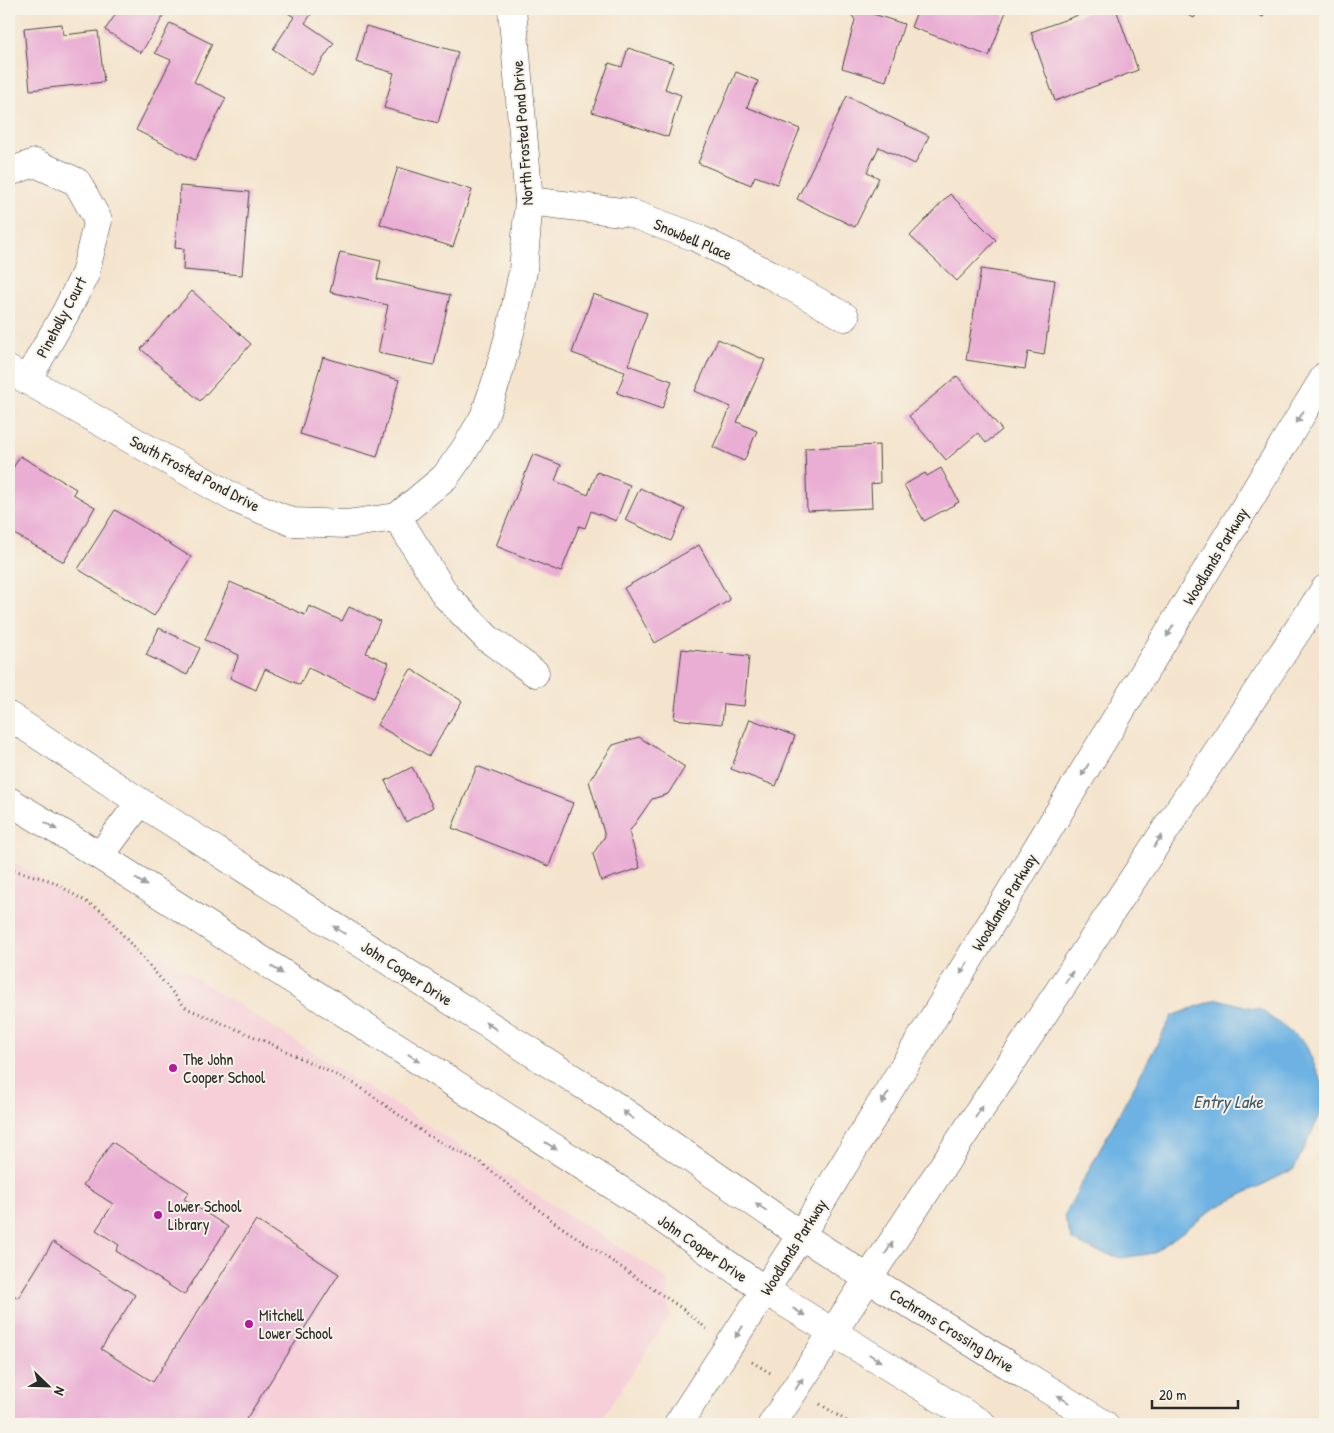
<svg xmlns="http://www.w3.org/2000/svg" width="1334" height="1433" viewBox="0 0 1334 1433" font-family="'Patrick Hand',sans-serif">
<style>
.built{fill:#f6cfd8}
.water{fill:#6db2e3;stroke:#4c6e87}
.building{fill:#eaaed4}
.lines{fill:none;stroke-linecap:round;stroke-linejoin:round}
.minor-casing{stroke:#494743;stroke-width:29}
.major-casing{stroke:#494743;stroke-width:29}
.path{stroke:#494743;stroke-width:3;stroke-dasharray:1 4;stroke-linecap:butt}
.minor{stroke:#fff;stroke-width:28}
.major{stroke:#fff;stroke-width:28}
.oneway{fill:#a0a0a0}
.poi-dot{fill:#b5179e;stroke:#f7f3e8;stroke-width:2}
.labels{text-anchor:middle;stroke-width:4;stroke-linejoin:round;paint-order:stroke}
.street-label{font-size:16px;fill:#2b2b2b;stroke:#f7f3e8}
.poi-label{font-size:16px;fill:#2b2b2b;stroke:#f7f3e8;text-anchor:start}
.water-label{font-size:18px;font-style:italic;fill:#425a6b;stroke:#f7f3e8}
</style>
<rect width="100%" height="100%" fill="#f7f3e8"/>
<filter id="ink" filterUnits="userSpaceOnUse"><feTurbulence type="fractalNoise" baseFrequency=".02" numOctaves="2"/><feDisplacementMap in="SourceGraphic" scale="10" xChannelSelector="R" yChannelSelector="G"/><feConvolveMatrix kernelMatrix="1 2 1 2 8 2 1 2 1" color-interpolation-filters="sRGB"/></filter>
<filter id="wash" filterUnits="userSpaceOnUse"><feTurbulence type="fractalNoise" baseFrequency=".0096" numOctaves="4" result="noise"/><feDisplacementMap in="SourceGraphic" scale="20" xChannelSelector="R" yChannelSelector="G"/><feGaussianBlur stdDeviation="1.12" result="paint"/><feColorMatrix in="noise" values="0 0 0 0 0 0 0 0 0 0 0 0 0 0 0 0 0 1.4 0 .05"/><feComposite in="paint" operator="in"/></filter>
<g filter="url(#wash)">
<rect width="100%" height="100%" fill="#f4e4cd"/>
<path class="built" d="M9,859l658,419 3,38 -72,108h-589z"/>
<path class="water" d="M1217,999l44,11 44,33 20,46v16l-31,64 -79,39 -61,45 -33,5 -28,-8 -21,-10 -8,-24 108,-200z"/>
<g id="blocks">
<g class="building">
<path d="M119,9h42l5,3 -25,41 -36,-23z"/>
<path d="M282,9h33l-10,14 29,20 -22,32 -39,-26 21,-32z"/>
<path d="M810,9h17l-2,5z"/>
<path d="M848,9h15l1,2 40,13 -18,57 -44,-13 13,-48z"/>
<path d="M918,9h89l-18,47 -78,-29z"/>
<path d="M1095,9h21l22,61 -83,31 -24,-69z"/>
<path d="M1176,9h24l-6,9z"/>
<path d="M1248,9h19l-4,8z"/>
<path d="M170,23l42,21 -18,38 32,16 -31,62 -59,-30 35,-70 -16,-7z"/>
<path d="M62,24l1,11 35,-4 6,51 -74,8 -6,-62z"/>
<path d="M366,26l92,26 -20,71 -54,-15 10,-35 -38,-11z"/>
<path d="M628,48l46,15 -9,26 16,6 -13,42 -76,-25 17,-49 13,4z"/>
<path d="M736,72l22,9 -11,26 53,22 -23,55 -22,-8 -4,9 -53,-22z"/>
<path d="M847,96l82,40 -14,28 -36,-17 -12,25 12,6 -24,49 -58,-28z"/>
<path d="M398,167l74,23 -19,57 -73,-23z"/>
<path d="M180,186l69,6 -7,83 -59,-5 1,-21 -9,-1z"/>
<path d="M950,194l46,46 -39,41 -47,-45z"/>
<path d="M340,252l41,9 -4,18 73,16 -16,70 -56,-12 10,-48 -58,-13z"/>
<path d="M981,269l74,11 -11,75 -16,-3 -3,17 -59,-9z"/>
<path d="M192,291l59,53 -51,57 -59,-52z"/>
<path d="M593,294l54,19 -19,52 44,16 -10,28 -45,-16 8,-21 -53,-19z"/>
<path d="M718,339l47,21 -28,62 20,9 -13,30 -31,-14 18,-40 -36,-16z"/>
<path d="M323,357l76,23 -22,77 -77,-23z"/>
<path d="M957,376l45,54 -16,13 -8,-10 -32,27 -37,-44z"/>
<path d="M879,445l1,38 -9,1 1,24 -65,3 -2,-63z"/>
<path d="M533,454l28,11 -6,16 33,14 9,-23 33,13 -14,36 -25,-10 -6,17 -6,-2 -18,46 -65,-26z"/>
<path d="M20,456l56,33 -3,5 22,13 -31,55 -55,-31v-56z"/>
<path d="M941,468l18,34 -35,19 -20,-36 21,-12 2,3z"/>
<path d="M640,488l45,21 -14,32 -46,-21z"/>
<path d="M115,510l76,47 -37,59 -76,-47z"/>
<path d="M699,545l31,55 -75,43 -31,-55z"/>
<path d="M230,582l75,33 4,-9 33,15 7,-14 31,14 -14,32 23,10 -15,35 -66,-30 -8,17 -35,-16 -9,21 -26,-12 9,-23 -34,-15z"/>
<path d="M159,628l41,20 -13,27 -41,-20z"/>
<path d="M682,649l67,7 -5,50 -20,-2 -2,20 -48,-5z"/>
<path d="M411,669l51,32 -33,55 -52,-31z"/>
<path d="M750,719l45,17 -19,50 -45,-17z"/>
<path d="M639,737l46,30 -17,27 -16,5 -23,33 11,36 -39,13 -8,-27 12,-18 -16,-55 24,-36z"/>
<path d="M477,766l96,37 -24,63 -97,-38z"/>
<path d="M412,767l21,40 -27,15 -21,-41z"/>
<path d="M112,1142l77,50 -5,7 44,28 -44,68 -68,-44 3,-6 -23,-15 17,-26 -30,-19z"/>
<path d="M256,1220l83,54 -96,150h-234v-132l9,6 35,-56 82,53 -34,54 52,33z"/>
</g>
</g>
</g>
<g filter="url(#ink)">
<use href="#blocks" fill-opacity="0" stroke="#494743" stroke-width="1"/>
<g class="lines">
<defs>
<g id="minor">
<path d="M9,172l26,-9 42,19 21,38 -13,54 -19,38 -39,68"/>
<path d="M529,201l101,12 65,24 74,37 76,43"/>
<path d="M9,370l227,129 56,23 54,2 51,-7"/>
<path d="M397,517l48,-40 20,-28 19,-32 13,-38 15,-54 11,-54 6,-70 -17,-192"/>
<path d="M397,517l49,79 41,42 48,35"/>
<path d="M9,716l131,86 471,301 190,132 68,44 235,145"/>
<path d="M9,801l91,55 531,341 135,94 216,133"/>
<path d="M100,856l40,-54"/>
</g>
<g id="major">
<path d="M678,1424l123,-189 524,-859"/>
<path d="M772,1424l553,-835"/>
</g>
</defs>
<use href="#minor" class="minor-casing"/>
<use href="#major" class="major-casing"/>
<g class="path">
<path d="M9,869l43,12 51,31 83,96 83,35 88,42 70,50 54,28 73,59 129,87 24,20"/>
<path d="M752,1362l20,12"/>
<path d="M820,1404l31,20"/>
</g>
<use href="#minor" class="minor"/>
<use href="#major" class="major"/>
</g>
<defs><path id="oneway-solid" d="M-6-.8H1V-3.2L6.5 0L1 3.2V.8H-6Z" transform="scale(1.25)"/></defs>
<g class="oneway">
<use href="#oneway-solid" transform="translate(1300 417) rotate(121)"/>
<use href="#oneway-solid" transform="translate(1170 631) rotate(121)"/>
<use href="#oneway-solid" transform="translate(1085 770) rotate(121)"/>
<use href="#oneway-solid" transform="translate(51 826) rotate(31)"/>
<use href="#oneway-solid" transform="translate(1158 841) rotate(-57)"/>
<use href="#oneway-solid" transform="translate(141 882) rotate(33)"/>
<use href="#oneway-solid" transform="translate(339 930) rotate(-147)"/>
<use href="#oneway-solid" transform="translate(964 968) rotate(121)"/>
<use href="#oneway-solid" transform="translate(277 970) rotate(33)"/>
<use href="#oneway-solid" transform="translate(1069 977) rotate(-57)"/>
<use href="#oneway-solid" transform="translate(491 1026) rotate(-147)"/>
<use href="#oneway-solid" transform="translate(414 1058) rotate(33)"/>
<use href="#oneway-solid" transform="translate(885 1098) rotate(121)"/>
<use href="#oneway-solid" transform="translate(979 1112) rotate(-57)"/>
<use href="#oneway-solid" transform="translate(628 1115) rotate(-145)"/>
<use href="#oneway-solid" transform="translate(551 1146) rotate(33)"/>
<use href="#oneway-solid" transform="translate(761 1207) rotate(-145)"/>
<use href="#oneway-solid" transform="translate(889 1248) rotate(-57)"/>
<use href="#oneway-solid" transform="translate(799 1312) rotate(31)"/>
<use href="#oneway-solid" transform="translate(739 1332) rotate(123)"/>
<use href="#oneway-solid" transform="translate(875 1358) rotate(32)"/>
<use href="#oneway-solid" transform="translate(799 1384) rotate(-57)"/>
<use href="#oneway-solid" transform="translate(1063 1399) rotate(-148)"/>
</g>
</g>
<g class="poi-dot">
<circle cx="173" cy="1068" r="5"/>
<circle cx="158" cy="1215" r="5"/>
<circle cx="249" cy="1324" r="5"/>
</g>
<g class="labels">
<g class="street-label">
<text transform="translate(522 133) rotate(-94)" y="6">North Frosted Pond Drive</text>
<text transform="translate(693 239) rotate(23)" y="6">Snowbell Place</text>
<text transform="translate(61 317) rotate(-62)" y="6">Pineholly Court</text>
<text transform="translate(195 473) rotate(28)" y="6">South Frosted Pond Drive</text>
<text transform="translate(1215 556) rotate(-59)" y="6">Woodlands Parkway</text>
<text transform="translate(1004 902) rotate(-59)" y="6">Woodlands Parkway</text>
<text transform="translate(407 973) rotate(33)" y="6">John Cooper Drive</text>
<text transform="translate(793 1247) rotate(-58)" y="6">Woodlands Parkway</text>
<text transform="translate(703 1248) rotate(35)" y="6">John Cooper Drive</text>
<text transform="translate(952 1330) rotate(32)" y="6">Cochrans Crossing Drive</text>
</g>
<g class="poi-label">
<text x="183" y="1065">The John<tspan x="183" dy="18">Cooper School</tspan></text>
<text x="168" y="1212">Lower School<tspan x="168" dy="18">Library</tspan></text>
<text x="259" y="1321">Mitchell<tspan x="259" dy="18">Lower School</tspan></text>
</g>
<g class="water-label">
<text x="1228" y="1108">Entry Lake</text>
</g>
</g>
<rect width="1334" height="1433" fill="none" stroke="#f7f3e8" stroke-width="30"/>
<g transform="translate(48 1386) rotate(113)" stroke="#f7f3e8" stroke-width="4" paint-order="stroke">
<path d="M0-4L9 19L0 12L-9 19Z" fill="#2b2b2b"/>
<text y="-8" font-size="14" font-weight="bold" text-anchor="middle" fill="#2b2b2b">N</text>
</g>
<path d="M1152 1400v8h86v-8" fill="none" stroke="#2b2b2b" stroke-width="2.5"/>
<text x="1159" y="1400" font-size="15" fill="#2b2b2b" stroke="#f7f3e8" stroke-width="4" paint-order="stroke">20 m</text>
</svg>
